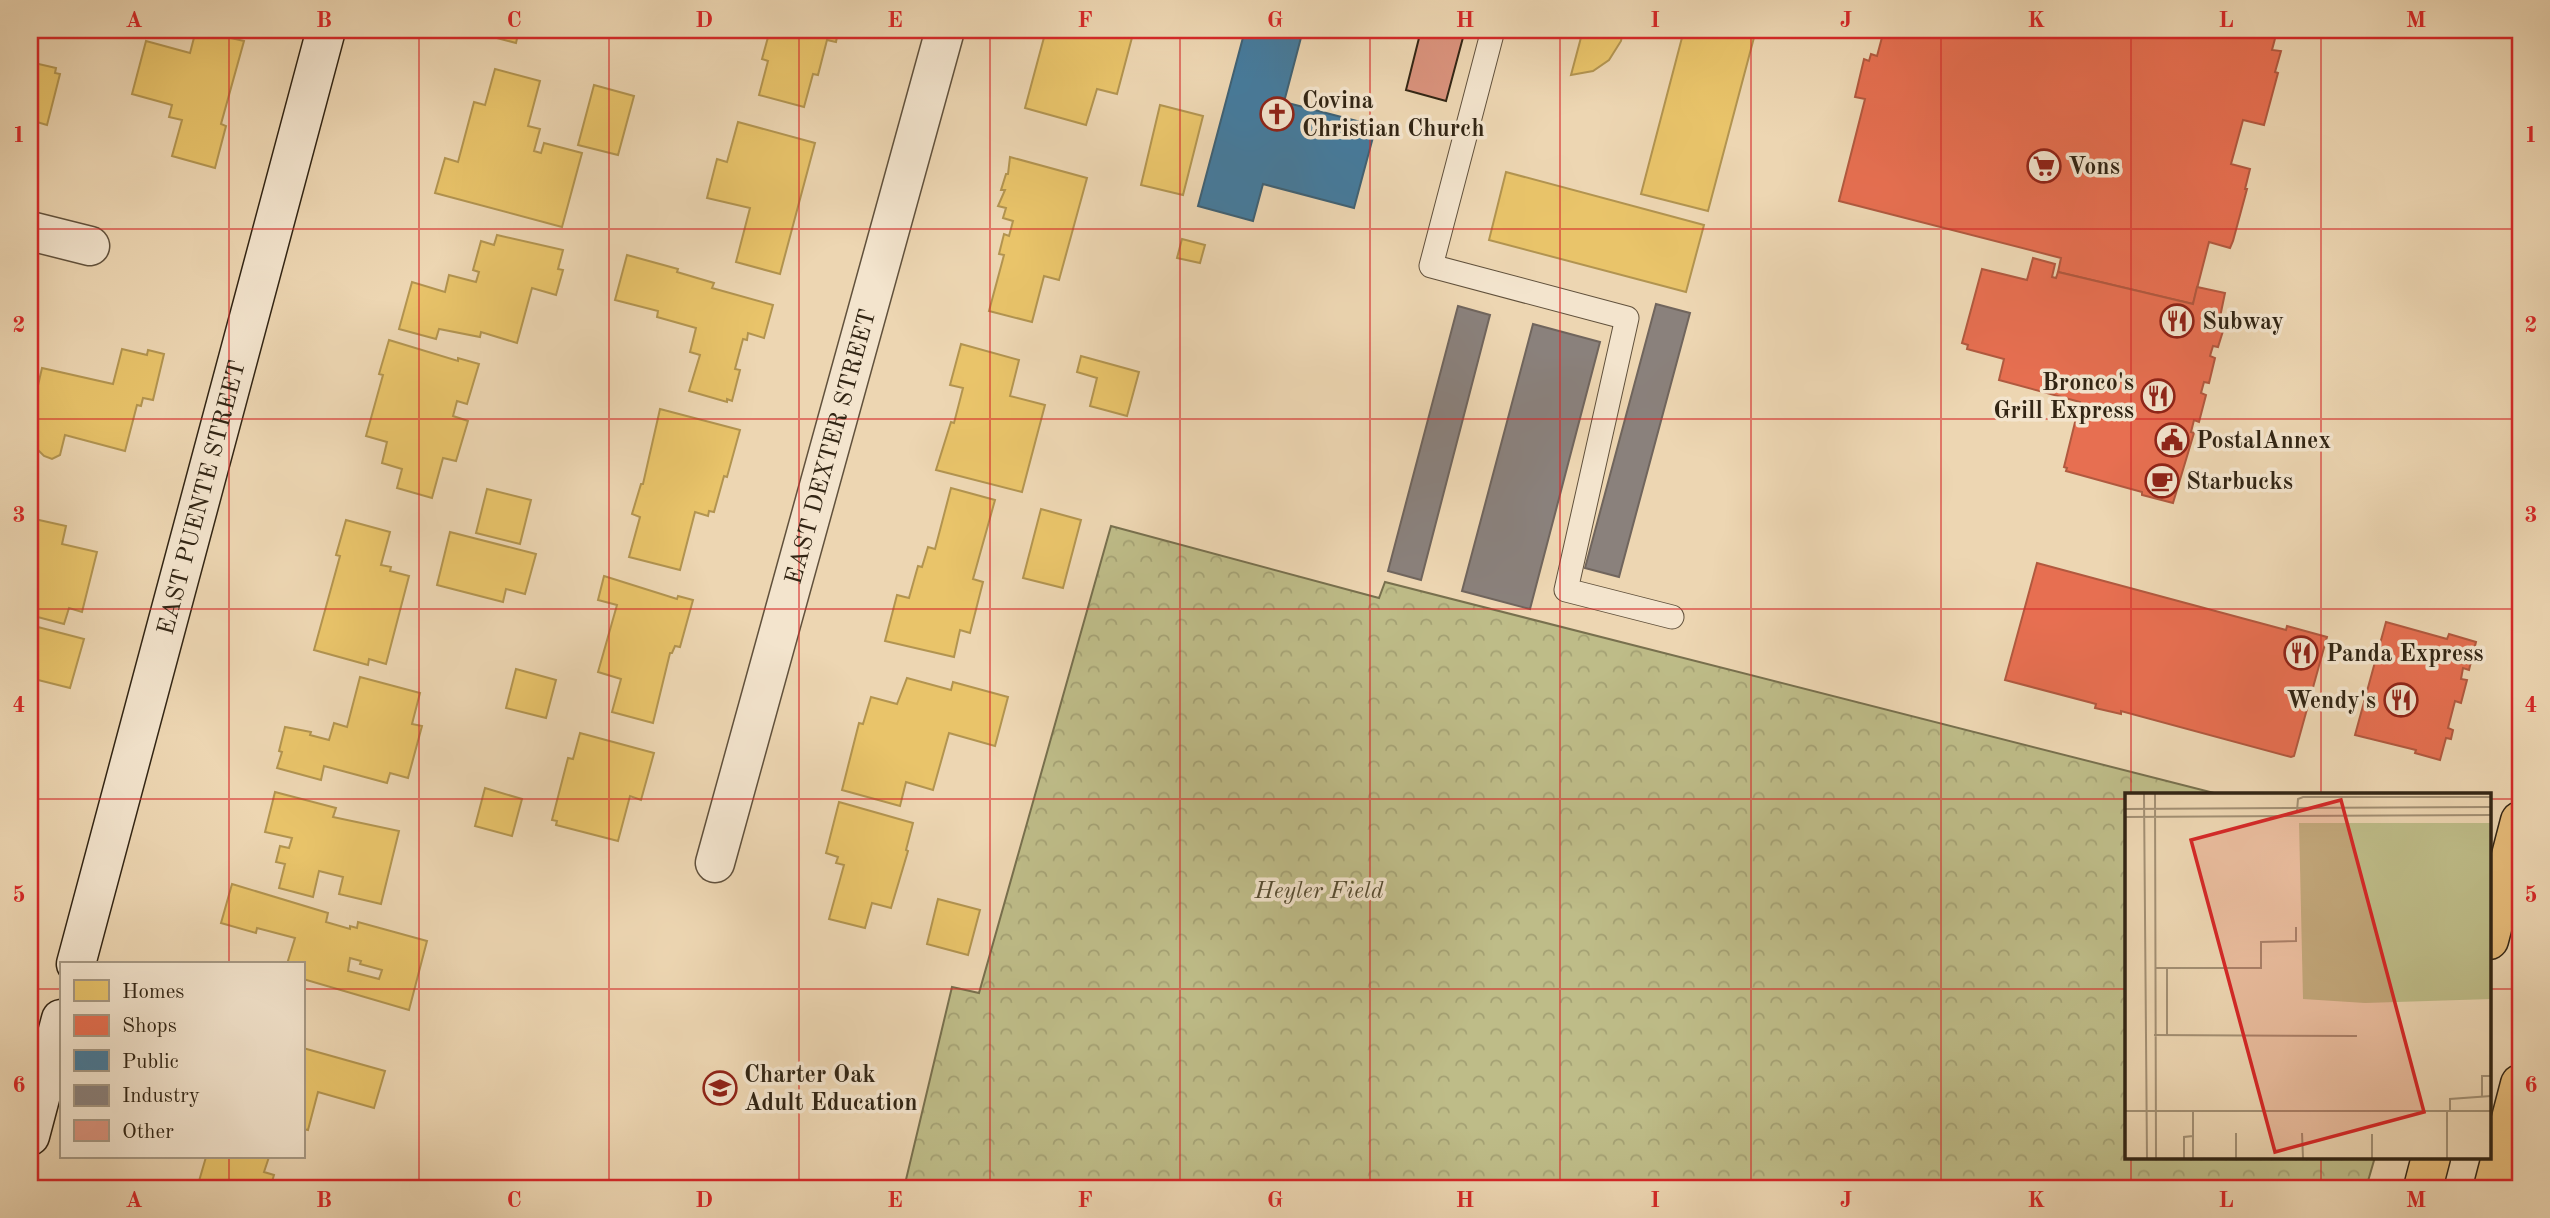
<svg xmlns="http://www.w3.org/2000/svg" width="2550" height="1218" viewBox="0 0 2550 1218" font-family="'Old Standard TT',serif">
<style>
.park{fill:url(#park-crowns);stroke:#78704e;stroke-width:2}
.homes{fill:#e9c46a;stroke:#b29450;stroke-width:2;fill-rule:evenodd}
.shops{fill:#e76f51;stroke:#b1593f;stroke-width:2}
.public{fill:#457b9d;stroke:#3f6174;stroke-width:2}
.industry{fill:#8a817c;stroke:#70655d;stroke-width:2}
.building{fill:#da937d;stroke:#322514;stroke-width:2}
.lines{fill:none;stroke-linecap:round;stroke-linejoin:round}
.lane-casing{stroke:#61513c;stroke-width:25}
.street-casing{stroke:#61513c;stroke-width:41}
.secondary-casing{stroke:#322514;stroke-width:41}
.primary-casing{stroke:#322514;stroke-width:41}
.lane{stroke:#f3e4cd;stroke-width:23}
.street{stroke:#f3e4cd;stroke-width:38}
.secondary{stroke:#f3e4cd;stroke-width:38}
.primary{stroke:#e6bb79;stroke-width:38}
.grid{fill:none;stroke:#d62828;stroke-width:2;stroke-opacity:0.55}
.labels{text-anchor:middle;stroke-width:7;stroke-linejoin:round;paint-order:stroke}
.poi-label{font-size:24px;font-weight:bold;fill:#322514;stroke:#f3e4cd;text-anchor:start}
.street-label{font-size:24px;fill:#322514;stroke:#f3e4cd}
.park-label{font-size:24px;font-style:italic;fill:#554b31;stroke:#f3e4cd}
.inset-road{fill:none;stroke:#a28f73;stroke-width:2}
.view{fill:#d62828;fill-opacity:0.15;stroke:#d62828;stroke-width:3.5}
.inset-edge{fill:none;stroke:#322514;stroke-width:3.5}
.neatline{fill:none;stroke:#d62828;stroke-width:2.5}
.grid-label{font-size:23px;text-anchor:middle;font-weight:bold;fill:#d62828}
</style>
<defs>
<pattern id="park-crowns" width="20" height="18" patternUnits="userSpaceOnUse" patternTransform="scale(1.75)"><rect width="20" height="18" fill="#bebc88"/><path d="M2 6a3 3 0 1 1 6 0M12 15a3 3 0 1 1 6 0" fill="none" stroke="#a4a174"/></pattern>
</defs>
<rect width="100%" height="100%" fill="#edd6b2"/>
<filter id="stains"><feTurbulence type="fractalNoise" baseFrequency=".00286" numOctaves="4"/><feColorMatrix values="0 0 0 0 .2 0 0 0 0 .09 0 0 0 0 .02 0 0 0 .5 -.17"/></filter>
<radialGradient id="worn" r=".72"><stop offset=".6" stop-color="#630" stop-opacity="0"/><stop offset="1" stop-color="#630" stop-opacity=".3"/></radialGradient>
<path class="park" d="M1111,526l268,72 6,-16 833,212h-92v363h249l-9,31h-1462l48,-201 27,6z"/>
<g class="homes">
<path d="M196,30l48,11 -23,83 5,2 -11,42 -43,-12 10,-36 -13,-3 3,-12 -40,-11 14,-53 44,12z"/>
<path d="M475,30h44l-3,13 -42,-11z"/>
<path d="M770,30h76l-1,4 -7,-2 -2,10 -9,-2 -9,35 -5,-1 -9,33 -45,-12 9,-34 -6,-2z"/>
<path d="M1046,30h88l-17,64 -20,-5 -11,36 -61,-17z"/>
<path d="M1583,30h40l-2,11 -12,19 -16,11 -22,4z"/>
<path d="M1684,30h72l-48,181 -67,-17z"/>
<path d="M30,62l26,6 -1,5 5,1 -13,51 -17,-5z"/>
<path d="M495,69l45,12 -12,45 12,3 -6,22 7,2 3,-10 38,10 -20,74 -127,-34 10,-35 13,4 16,-60 11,3z"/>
<path d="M594,85l40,11 -16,59 -40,-10z"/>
<path d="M1160,105l43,11 -20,79 -42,-10z"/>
<path d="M738,122l77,21 -35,131 -44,-12 14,-54 -43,-10 10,-39 10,3z"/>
<path d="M1010,157l77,21 -28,102 -15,-4 -12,46 -43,-11 15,-56 -5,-1 5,-20 5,2 4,-15 -10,-3 3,-10 -8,-2 7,-16h-4l5,-16h2z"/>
<path d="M1506,172l198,53 -18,67 -197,-52z"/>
<path d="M497,235l66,15 -5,19 5,1 -7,25 -24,-7 -15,55 -36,-11 -1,5 -41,-8 -3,10 -37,-10 13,-47 33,10 4,-17 27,7 3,-10 -6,-2 8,-29 13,4z"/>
<path d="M1182,239l23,6 -5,18 -23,-5z"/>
<path d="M627,255l51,14 -1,3 37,11 -2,5 61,17 -9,33 -16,-5 -1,7 -4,-1 -8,30 5,1 -8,31 -5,-2v3l-38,-11 11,-36 -10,-3 6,-24 -39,-11 1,-6 -43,-11z"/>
<path d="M389,340l69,21v-3l21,6 -12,40 -10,-3 -4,15 15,5 -12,40 -13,-3 -11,40 -35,-10 5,-19 -20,-6 5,-21 -21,-6 17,-61 -4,-1z"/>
<path d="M961,344l58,16 -9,36 35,9 -23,87 -86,-22 15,-48 3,1 9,-35 -13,-3z"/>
<path d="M122,349l25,6 1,-5 16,4 -11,46 -10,-2 -2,8 -4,-1 -12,46 -60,-16 -5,20 -8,4 -8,-3 -14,-14v-50l6,2 6,-26 71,16z"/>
<path d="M1081,356l58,16 -12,44 -37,-10 7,-28 -20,-6z"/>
<path d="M660,409l80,21 -13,47 -3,-1 -10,36 -5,-1 -1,5 -13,-4 -15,58 -51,-13 11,-40 -8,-3 9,-30h2z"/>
<path d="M951,488l44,12 -22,79 10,3 -13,51 -10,-3 -6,27 -69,-16 12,-46 12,3 9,-32 4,1 6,-20 7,2z"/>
<path d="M487,489l44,11 -11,44 -44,-11z"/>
<path d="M1041,509l40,11 -18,68 -40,-10z"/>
<path d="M30,518l36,8 -4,18 35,8 -15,60 -13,-4 -5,16 -34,-9z"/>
<path d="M346,520l44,12 -9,33 10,2 -1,4 19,5 -23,88 -17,-5 -1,6 -54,-15 26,-94 -4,-1z"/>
<path d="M450,532l86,22 -11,40 -19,-5 -3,13 -66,-17z"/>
<path d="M604,576l73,23 1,-3 15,4 -13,47 -5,-1 -3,7h-2l-17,70 -41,-11 9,-33 -23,-7 19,-67 -19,-5z"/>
<path d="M34,626l50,13 -14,49 -40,-10v-35z"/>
<path d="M516,669l40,11 -10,38 -40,-10z"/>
<path d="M360,677l60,16 -8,31 10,2 -14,52 -18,-5 -3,10 -63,-17 -3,14 -44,-12 5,-16 -3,-1 6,-24 26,5 -1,3 19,5 5,-17 13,4z"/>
<path d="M907,678l44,12 2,-8 55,15 -13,49 -46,-13 -16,57 -27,-8 -6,24 -58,-16 17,-67 4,1 8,-27 26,7z"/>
<path d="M580,733l74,20 -13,47 -11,-4 -12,45 -62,-16 1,-4 -5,-1 16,-62 5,1z"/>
<path d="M485,788l37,11 -10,37 -37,-10z"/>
<path d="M275,792l61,16 -3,9 66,14 -18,73 -42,-10 4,-17 -24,-6 -6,26 -34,-9 6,-24 -9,-2 4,-16 9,2 3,-10 -27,-6z"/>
<path d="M839,802l74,21 -7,27 2,1 -17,57 -19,-5 -7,25 -36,-9 15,-54 -8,-2 2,-6 -12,-4z"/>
<path d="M232,884l96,29 -2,9 24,7v-3l7,2 1,-6 69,19 -18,69 -106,-31v-15h-16l8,-26 -38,-10 -1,5 -35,-10zM350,958l11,3 -1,3 22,6 -3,9 -31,-8z"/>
<path d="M938,899l42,11 -12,45 -41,-11z"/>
<path d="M303,1048l82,23 -11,37 -56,-16 -10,38 -5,-1z"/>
<path d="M206,1157h63l-5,15 10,3 -4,13h-73z"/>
</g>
<g class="shops">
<path d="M1884,30h374l18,5 -4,15 9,1 -6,21 3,1 -14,52 -21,-5 -12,44 19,5 -5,20h2l-14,52 -3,7 -21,-6 -16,62 -135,-32 3,-14 -222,-57 26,-102 -10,-2 9,-38 5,2 2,-7 6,2z"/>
<path d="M2033,258l22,6 -3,13 4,1 2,-6 135,32 4,-17 28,6 -5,24 7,1 -9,29 -5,-1 -3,10 5,2 -6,25 -5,-1 -3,11 5,2 -7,27 -5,-2 -3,12 3,1 -21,70 -31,-8v-3l-76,-21 1,-3 -3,-1 16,-65 -81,-22 5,-21 -37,-10 1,-4 -6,-2 20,-74 45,11z"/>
<path d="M2037,563l249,67 1,-4 40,11 -33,119 -3,1 -170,-46v3l-26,-6 1,-4 -91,-24z"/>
<path d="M2386,622l61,17 2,-5 27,8 -7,28 -6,-2 -2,11 6,1 -6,23 -6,-2 -7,27 5,2 -2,9 -5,-1 -6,22 -25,-7 1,-3 -61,-15z"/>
</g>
<path class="public" d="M1245,30h58l-19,72 92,24 -22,82 -91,-24 -10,37 -55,-15z"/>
<g class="industry">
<path d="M1656,304l34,9 -71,264 -34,-9z"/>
<path d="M1458,306l32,9 -69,265 -33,-9z"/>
<path d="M1533,324l67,18 -70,267 -68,-18z"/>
</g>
<path class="building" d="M1421,30h44l-19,71 -40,-11z"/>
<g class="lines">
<defs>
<path id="lane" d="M1493,30l-62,236 196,52 -61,272 106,27"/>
<g id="street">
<path d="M30,231l60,15"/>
<path id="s1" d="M715,863l230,-833"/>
</g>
<g id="secondary">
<path id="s2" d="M76,964l250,-934"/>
<path d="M30,1136l31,-117"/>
</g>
<g id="primary">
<path d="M2489,940l31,-119"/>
<path d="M2423,1188l8,-31"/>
<path d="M2493,1188l27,-104"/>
</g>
</defs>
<use href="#lane" class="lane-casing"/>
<use href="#street" class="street-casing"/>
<use href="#secondary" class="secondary-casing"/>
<use href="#primary" class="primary-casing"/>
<use href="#lane" class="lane"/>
<use href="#street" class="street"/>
<use href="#secondary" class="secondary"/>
<use href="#primary" class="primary"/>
</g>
<path class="grid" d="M229,30v934M419,30v1158M609,30v1158M799,30v1158M990,30v1158M1180,30v1158M1370,30v1158M1560,30v1158M1751,30v1158M1941,30v1158M2131,30v764M2321,30v764M30,229h2490M30,419h2490M30,609h2490M30,799h2096M2489,799h31M30,989h31M303,989h1823M2489,989h31M229,1157v31M2131,1157v31M2321,1157v31"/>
<defs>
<symbol id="church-ring" viewBox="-11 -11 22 22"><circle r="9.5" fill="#f3e4cd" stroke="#8f2418" stroke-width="1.5"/><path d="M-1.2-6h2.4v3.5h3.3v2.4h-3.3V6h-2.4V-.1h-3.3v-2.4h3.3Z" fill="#8f2418"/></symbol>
<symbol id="supermarket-ring" viewBox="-11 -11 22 22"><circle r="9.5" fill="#f3e4cd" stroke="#8f2418" stroke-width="1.5"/><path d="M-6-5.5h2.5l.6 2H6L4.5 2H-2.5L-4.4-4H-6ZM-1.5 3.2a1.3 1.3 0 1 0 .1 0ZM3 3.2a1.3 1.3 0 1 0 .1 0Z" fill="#8f2418"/></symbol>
<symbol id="restaurant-ring" viewBox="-11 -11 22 22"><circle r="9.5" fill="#f3e4cd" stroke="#8f2418" stroke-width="1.5"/><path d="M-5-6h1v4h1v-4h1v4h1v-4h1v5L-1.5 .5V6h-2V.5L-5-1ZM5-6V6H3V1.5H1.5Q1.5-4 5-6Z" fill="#8f2418"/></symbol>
<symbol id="civic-ring" viewBox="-11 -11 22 22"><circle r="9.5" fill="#f3e4cd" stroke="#8f2418" stroke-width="1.5"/><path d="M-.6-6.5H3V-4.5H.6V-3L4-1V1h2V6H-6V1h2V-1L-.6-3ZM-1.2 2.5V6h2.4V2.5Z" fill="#8f2418"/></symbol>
<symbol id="cafe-ring" viewBox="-11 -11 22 22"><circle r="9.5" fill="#f3e4cd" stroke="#8f2418" stroke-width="1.5"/><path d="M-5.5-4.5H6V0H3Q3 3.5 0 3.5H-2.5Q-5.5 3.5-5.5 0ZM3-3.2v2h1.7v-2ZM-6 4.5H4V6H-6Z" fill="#8f2418"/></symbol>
<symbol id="university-ring" viewBox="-11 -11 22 22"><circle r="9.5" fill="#f3e4cd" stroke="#8f2418" stroke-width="1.5"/><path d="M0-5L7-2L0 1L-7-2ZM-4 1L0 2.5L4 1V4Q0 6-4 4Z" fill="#8f2418"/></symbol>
</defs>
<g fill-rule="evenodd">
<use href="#church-ring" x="1258" y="95" width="38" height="38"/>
<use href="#supermarket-ring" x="2025" y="147" width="38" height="38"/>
<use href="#restaurant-ring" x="2158" y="302" width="38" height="38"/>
<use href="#restaurant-ring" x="2139" y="377" width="38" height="38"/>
<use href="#civic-ring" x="2153" y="421" width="38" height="38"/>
<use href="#cafe-ring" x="2143" y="462" width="38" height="38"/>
<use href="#restaurant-ring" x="2282" y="634" width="38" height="38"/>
<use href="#restaurant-ring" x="2382" y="681" width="38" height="38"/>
<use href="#university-ring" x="701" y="1069" width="38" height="38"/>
</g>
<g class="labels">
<g class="poi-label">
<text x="1302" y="108">Covina<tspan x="1302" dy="28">Christian Church</tspan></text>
<text x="2068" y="174">Vons</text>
<text x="2202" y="329">Subway</text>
<text x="2134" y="390" text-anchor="end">Bronco's<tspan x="2134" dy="28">Grill Express</tspan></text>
<text x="2196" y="448">PostalAnnex</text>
<text x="2186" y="489">Starbucks</text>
<text x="2326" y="661">Panda Express</text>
<text x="2376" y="708" text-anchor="end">Wendy's</text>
<text x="744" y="1082">Charter Oak<tspan x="744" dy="28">Adult Education</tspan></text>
</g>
<g class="street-label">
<text dy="8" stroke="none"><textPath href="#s1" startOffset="432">EAST DEXTER STREET</textPath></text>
<text dy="8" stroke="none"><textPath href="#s2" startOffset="483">EAST PUENTE STREET</textPath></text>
</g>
<g class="park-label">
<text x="1319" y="898">Heyler Field</text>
</g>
</g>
<g transform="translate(2125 793)">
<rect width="366" height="366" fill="#edd6b2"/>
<path d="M174,30h192v176l-126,4 -62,-4z" fill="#bebc88"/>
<path d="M351,43h15v28l-11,-2 -8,-10zM345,150l11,4v26l-29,4 -1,-22z" fill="#bebc88"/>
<path class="inset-road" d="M19,1l3,364M30,1l1,364M0,16l366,-2M172,18l1,-12 5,-2h188M0,24l366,-2M30,175h106v-26l35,-1v-14M42,175v67M29,242l203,1M357,303v-20h9M0,318h366M68,318v47M322,318v47M325,318v-12l41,-3M177,340l1,25M59,365v-21l9,-1M111,365v-25M247,365v-24"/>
<path class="view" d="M216,7l83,312 -149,40 -84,-312z"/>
<rect width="366" height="366" class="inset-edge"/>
</g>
<rect width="2550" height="1218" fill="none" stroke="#edd6b2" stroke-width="77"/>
<rect x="60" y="962" width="245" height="196" fill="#f3e4cd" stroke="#a69883" stroke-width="2"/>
<rect x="74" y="980" width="35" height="21" fill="#e9c46a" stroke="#a69883" stroke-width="2"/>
<text x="122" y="998" font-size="21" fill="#322514">Homes</text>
<rect x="74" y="1015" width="35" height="21" fill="#e76f51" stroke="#a69883" stroke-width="2"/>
<text x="122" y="1032" font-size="21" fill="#322514">Shops</text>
<rect x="74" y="1050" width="35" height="21" fill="#457b9d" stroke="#a69883" stroke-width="2"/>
<text x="122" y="1068" font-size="21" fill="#322514">Public</text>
<rect x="74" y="1085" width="35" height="21" fill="#8a817c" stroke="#a69883" stroke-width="2"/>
<text x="122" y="1102" font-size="21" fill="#322514">Industry</text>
<rect x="74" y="1120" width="35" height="21" fill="#da937d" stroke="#a69883" stroke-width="2"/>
<text x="122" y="1138" font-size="21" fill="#322514">Other</text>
<rect x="38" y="38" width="2474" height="1142" class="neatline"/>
<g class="grid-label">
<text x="134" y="27">A</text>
<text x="324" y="27">B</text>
<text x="514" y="27">C</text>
<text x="704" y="27">D</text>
<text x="895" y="27">E</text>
<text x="1085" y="27">F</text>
<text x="1275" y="27">G</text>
<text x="1465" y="27">H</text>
<text x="1655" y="27">I</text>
<text x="1846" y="27">J</text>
<text x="2036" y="27">K</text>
<text x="2226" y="27">L</text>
<text x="2416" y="27">M</text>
<text x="19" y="142">1</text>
<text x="2531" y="142">1</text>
<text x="19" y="332">2</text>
<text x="2531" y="332">2</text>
<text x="19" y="522">3</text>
<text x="2531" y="522">3</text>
<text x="19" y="712">4</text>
<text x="2531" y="712">4</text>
<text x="19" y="902">5</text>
<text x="2531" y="902">5</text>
<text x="19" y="1092">6</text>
<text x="2531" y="1092">6</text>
<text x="134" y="1207">A</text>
<text x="324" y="1207">B</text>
<text x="514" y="1207">C</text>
<text x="704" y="1207">D</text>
<text x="895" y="1207">E</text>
<text x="1085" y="1207">F</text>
<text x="1275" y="1207">G</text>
<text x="1465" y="1207">H</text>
<text x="1655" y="1207">I</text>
<text x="1846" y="1207">J</text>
<text x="2036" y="1207">K</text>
<text x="2226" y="1207">L</text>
<text x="2416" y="1207">M</text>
</g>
<rect width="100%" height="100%" filter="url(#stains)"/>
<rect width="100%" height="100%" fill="url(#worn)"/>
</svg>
